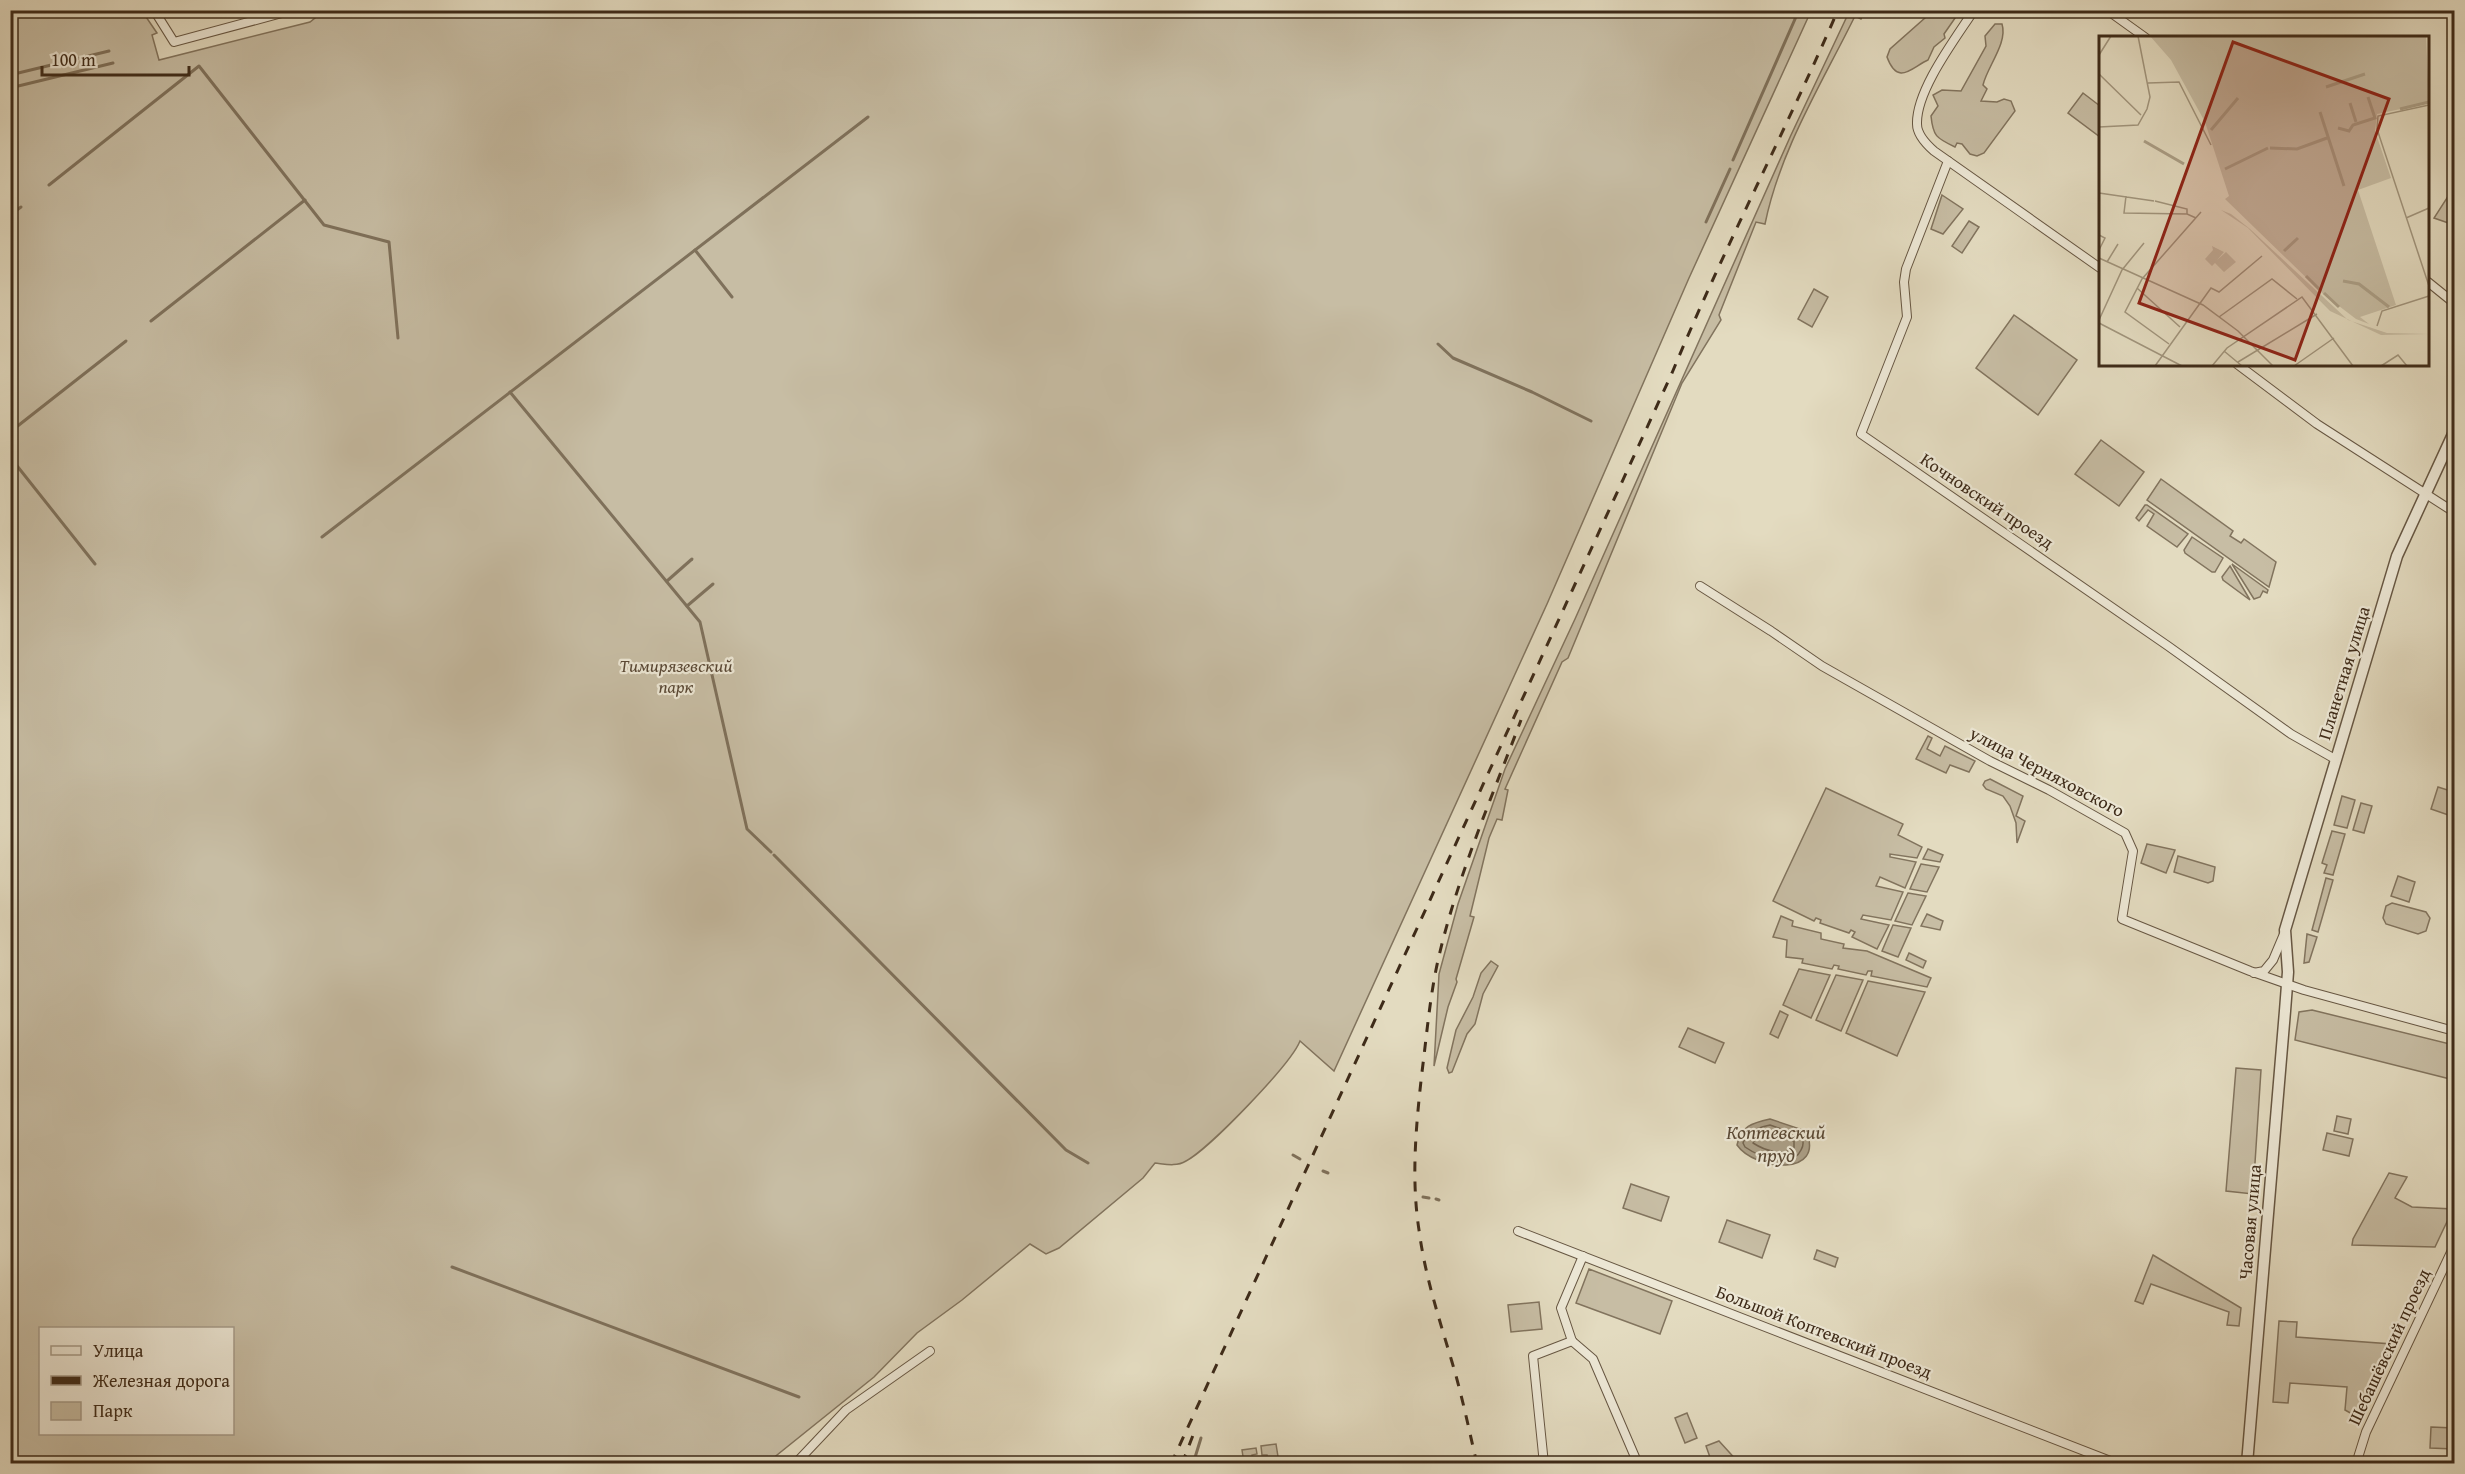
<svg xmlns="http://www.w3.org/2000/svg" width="2465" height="1474" viewBox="0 0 2465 1474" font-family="'Gentium Book Plus',serif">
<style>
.green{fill:#c7bda4;stroke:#82745e;stroke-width:1.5;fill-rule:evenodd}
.water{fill:#ab9f87;stroke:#7f715b;stroke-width:1.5}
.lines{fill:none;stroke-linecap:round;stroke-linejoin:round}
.shore{stroke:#746550;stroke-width:1.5}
.stream{stroke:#7f715b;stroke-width:3}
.minor-casing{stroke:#675743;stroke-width:10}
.tertiary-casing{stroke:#675743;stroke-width:13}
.minor{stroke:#ede8d6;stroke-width:8}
.tertiary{stroke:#ede8d6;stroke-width:10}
.rail{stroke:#3e2b19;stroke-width:3;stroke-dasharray:10 10;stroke-linecap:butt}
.labels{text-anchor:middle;stroke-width:4.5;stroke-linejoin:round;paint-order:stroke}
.street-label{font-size:18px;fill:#3e2b19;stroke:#ede8d6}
.park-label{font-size:18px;font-style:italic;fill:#594835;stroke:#ede8d6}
.water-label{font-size:20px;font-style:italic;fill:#594834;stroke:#ede8d6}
.inset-river{fill:none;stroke:#ab9f87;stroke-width:3}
.inset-road{fill:none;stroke:#a1957d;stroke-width:1.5}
.view{fill:#8f2418;fill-opacity:0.15;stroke:#8f2418;stroke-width:3}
.inset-edge{fill:none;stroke:#3e2b19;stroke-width:3}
</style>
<rect width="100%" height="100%" fill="#e3dbc0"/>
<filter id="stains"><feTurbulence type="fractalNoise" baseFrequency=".00333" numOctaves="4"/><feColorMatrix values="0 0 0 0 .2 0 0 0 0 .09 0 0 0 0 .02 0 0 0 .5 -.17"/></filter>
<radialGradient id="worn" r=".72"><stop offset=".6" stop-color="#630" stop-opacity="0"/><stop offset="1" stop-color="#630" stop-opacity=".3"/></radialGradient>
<g class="green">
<path d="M325,10l1486,1 -122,267 -142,326 -213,467 -34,-30c-9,23 -91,108 -114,120 -10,6 -21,3 -31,2l-12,15 -84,70 -13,6 -16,-10 -68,56 -45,33 -43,44 -107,86h-756v-1452h131l15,22 -5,2 7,25 151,-38zM232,1328v106h-192v-106z"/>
<path d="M1850,10l15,1 -4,8 -6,-3c-33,67 -75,134 -90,208l-9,-2 -37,93 2,5 -39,63 -114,275 -6,4 -57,127 3,1 -6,30 -5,-1 -8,19 -19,78 4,1 -18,62 1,3 -9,25 -14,59 5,-92 19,-70 47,-135 70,-150 216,-484z"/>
<path d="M1934,10l26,1 -16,23 1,4 -11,9 -6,13c-16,7 -30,27 -41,-3l3,-8z"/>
<path d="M1995,24h7c6,19 -15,43 -19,61l4,4 -6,12 16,1 7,-3 7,2 4,10 -31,42 -7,3 -7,-2 -8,-10 -5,-1 -2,4c-19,-9 -22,-11 -24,-31l7,-10 -5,-11 9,-5 19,1 25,-45 -1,-10z"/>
<path d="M2083,93l17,13v31l-32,-24z"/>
<path d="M2454,187v38l-20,-7z"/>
<path d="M1942,195l21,14 -20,25 -12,-5z"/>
<path d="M1969,221l10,6 -17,26 -10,-7z"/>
<path d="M1814,289l14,8 -16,30 -14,-8z"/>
<path d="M2014,315l63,45 -39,55 -62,-47z"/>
<path d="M2101,440l43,32 -25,34 -44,-32z"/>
<path d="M2161,479l72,52 -3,5 11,7 3,-4 32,23 -7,25 -122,-87z"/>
<path d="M2145,505h2l41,29 -11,13 -30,-21 7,-12 -6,-4 -9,11 -3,-3z"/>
<path d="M2192,537l31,21 -8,14h-3l-27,-19 -1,-3z"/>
<path d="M2232,564l36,26 -1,3 -4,-2 -3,6 -6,2z"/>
<path d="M2230,566l20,34 -27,-20 -1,-3z"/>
<path d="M1928,736l4,2 -5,11 13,7 5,-10 30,15 -6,11 -19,-7 -4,8 -30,-14z"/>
<path d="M1990,779l33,17 -7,20 9,5 -8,22 -1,-20 -6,-17 -7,-10 -17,-7 -3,-4 2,-4z"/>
<path d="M2438,787l16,5v25l-23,-8z"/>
<path d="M1826,788l77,36 -5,11 24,12 -5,11 -27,-4v3l26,5 -11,26 -25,-11 -4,9 27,6 -12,28 -28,-5 -2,4 28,6 -12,24 -25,-12 3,-5 -4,-2 -2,3 -29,-10 1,-3 -5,-2 -2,3 -41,-20z"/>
<path d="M2342,796l13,4 -8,28 -13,-3z"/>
<path d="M2361,803l11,3 -8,27 -11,-3z"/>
<path d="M2332,831l13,3 -12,41 -9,-2 3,-8 -5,-2z"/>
<path d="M2147,844l28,6 -9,23 -25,-10z"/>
<path d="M1928,849l15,6 -3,7 -17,-3z"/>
<path d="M2178,856l37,11 -2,14 -5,2 -34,-11z"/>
<path d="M1921,864l18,3 -12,25 -17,-3z"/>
<path d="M2398,876l17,6 -6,20 -18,-6z"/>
<path d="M2326,878l7,2 -15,52 -6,-2z"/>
<path d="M1908,893l18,3 -14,29 -17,-4z"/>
<path d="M2392,903l34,9 4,6 -4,13 -8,3 -32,-10 -3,-6 3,-12z"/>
<path d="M1927,914l16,7 -3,9 -19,-4z"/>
<path d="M1781,916l12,5 -1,5 29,7v6l23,5 -1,4 24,3 64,27 -4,9 -56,-11 1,-5h-4l-2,4 -28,-6 1,-3 -5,-1 -2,4 -30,-6 1,-4 -17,-2 1,-17 -14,-3z"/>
<path d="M1893,925l18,3 -13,29 -16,-6z"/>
<path d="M2307,934l10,3 -8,25 -5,1z"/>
<path d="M1909,953l17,8 -3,7 -17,-8z"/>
<path d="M1491,961l7,5 -15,28 -8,30 -8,10 -15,38 -3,1 -2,-5 9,-38 17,-33 8,-24z"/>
<path d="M1799,969l31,6 -19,43 -28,-13z"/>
<path d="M1836,975l27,5 -22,51 -25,-11z"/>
<path d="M1868,981l57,11 -28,64 -51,-23z"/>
<path d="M2312,1010l142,35v35l-159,-40 4,-28z"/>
<path d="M1780,1011l8,4 -10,23 -8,-4z"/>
<path d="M1688,1028l36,15 -9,20 -36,-16z"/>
<path d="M2236,1068l25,2 -8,124 -27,-3z"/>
<path d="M2337,1116l14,3 -3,15 -14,-3z"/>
<path d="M2327,1133l26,6 -4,17 -26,-6z"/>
<path d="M2389,1173l18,4 -12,21 17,9 41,2 -18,38 -83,-2 1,-6z"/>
<path d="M1631,1184l38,13 -8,24 -38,-13z"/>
<path d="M1727,1220l43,15 -8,23 -43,-16z"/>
<path d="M1817,1250l21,8 -3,9 -21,-8z"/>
<path d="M2153,1255l88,53 -2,18 -12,-1 2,-13 -78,-28 -8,20 -8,-3z"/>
<path d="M1589,1269l83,32 -12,33 -84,-31z"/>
<path d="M1539,1302l3,27 -31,3 -3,-27z"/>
<path d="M2279,1321l18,1 -1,15 96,7 -31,75 -16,-9 2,-23 -57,-4 -2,20 -15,-1z"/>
<path d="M1687,1413l10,25 -12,5 -10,-25z"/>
<path d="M2431,1427l23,1v21l-24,-1z"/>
<path d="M1719,1441l20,22h-27l-6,-17z"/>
<path d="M1276,1444l3,19h-11l-1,-8h-5l-1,-9z"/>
<path d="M1256,1448l1,6 -5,1 1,8h-9l-2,-13z"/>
</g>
<path class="water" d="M1770,1119l36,12c20,46 -51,40 -69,14 4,-19 15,-22 33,-26z"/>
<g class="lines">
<g class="shore">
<path d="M1770,1125l31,11c3,5 3,9 0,14 -9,20 -43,6 -56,-3l-2,-4c4,-13 15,-15 27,-18z"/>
<path d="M1770,1133l24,8v7c-11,9 -30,2 -41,-5l4,-7z"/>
</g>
<g class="stream">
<path d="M10,75l99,-24"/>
<path d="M10,88l103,-25"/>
<path d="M1733,160l66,-150"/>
<path d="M49,185l150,-119 125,159 65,17 9,96"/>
<path d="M10,215l11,-8"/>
<path d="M1706,222l24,-53"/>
<path d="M695,250l37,47"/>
<path d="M151,321l154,-121"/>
<path d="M1438,344l15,14 79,34 59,29"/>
<path d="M510,392l190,230 47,207 24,23"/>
<path d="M10,432l116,-91"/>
<path d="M10,457l85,107"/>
<path d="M322,537l546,-420"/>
<path d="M667,581l25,-22"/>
<path d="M687,606l26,-22"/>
<path d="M774,855l292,295 22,13"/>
<path d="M1293,1155l7,4"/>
<path d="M1323,1171l5,2"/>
<path d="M1423,1197l6,1"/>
<path d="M1436,1199l3,1"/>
<path d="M452,1267l347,130"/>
<path d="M1193,1464l8,-26"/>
</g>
<defs>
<g id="minor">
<path d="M154,10l20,32 119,-32"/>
<path d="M1974,10c-18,28 -58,80 -57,114 0,11 9,20 17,27l166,117"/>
<path d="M2107,10l39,28"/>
<path d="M1948,161l-42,108 -2,13 3,35 -46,117 307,212 123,88 44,25"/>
<path d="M2428,282l26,21"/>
<path d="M2237,364l80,60 137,88"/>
<path d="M1700,586l71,45 51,35 168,95 59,29 76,43 8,18 -11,68 128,52 54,19 150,41"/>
<path d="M2254,973l10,-2 9,-11 11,-26"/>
<path d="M1518,1231l600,233"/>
<path d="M1572,1341l21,18 45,105"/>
<path d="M1572,1341l-11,-33 22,-52"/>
<path d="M795,1464l51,-54 84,-59"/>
<path d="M1544,1464l-11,-108 39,-15"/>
<path d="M2356,1464l10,-32 88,-186"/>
</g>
<path id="tertiary" d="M2247,1464l38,-453 3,-39 -3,-42 112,-374 57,-124"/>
</defs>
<use href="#minor" class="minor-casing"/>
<use href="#tertiary" class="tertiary-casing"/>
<use href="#minor" class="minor"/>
<use href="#tertiary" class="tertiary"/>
<g class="rail">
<path d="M1171,1464l501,-1091c51,-123 113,-241 166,-363"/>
<path d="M1182,1464l13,-34"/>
<path d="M1477,1464c-8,-34 -15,-69 -25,-102 -13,-44 -27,-86 -33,-132 -8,-52 -3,-105 3,-158 5,-39 8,-78 17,-116 19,-81 53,-159 82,-236"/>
</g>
</g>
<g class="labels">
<g class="street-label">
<text transform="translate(1987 501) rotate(34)" y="6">Кочновский проезд</text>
<text transform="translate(2344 673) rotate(-73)" y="6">Планетная улица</text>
<text transform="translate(2047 772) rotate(28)" y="6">улица Черняховского</text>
<text transform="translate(2250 1222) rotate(-85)" y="6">Часовая улица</text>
<text transform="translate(1824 1332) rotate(21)" y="6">Большой Коптевский проезд</text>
<text transform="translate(2389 1347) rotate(-65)" y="6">Шебашёвский проезд</text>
</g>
<g class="park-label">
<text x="676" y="672">Тимирязевский<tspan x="676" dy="21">парк</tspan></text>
</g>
<g class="water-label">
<text x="1776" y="1139">Коптевский<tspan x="1776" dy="23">пруд</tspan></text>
</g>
</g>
<g transform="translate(2099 36)">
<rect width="330" height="330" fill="#e3dbc0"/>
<path d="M51,0h276l3,67 -52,11 -2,17 16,47 -33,12 38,115 -36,12 9,7 -13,-5 -34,-26 -97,-94 4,-3 -24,-74 -34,-62zM122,174l10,4 19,15 98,91 39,13 42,1 -48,1 -51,-24 -82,-83zM113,210l12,6 -7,8 9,-8 10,10 -12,10 -9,-9 -3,3 -7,-7 8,-9z" fill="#c7bda4"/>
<path class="inset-river" d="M227,51l39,-13M251,67l6,19M301,73l29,-7M221,76l24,74M239,92l11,3 4,-6 22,-7 -7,-21M112,94l27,-32M45,105l40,23M171,112l27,1 30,-11M126,133l43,-21M185,215l14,-13M207,240l15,15M244,245l16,3 30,23M225,257l15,14"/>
<path class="inset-road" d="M0,19l12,-19M0,38l42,41M49,47l31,-1 32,63M330,69l-51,11 -1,13 52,157M0,91l39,-2 9,-16 3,-12 -12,-61M0,157l55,8M27,160l-2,17 63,1M56,165l32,8v5l9,4M307,182l23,-10M0,199l6,3 -6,12M0,222l104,47 35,26 35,35M8,226l11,-18M38,252l43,39M120,281l53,-38 25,20M0,284l23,-50 22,-27M0,287l83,43M278,290l5,-15 47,-15M70,308l-44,-32 17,-33 59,-67M125,315l18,15M139,326l79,-48M56,330l56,-78 8,4 43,-36M113,330l15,-18 75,-51 51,69M195,330l40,-28M282,330l17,-11 9,11"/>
<path class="view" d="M134,6l156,57 -94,261 -156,-57z"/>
<rect width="330" height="330" class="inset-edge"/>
</g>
<rect width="2465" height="1474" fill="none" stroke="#e3dbc0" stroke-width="36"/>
<rect x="12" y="12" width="2441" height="1450" fill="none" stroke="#3e2b19" stroke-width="3"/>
<rect x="18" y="18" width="2429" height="1438" fill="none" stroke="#3e2b19" stroke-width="1.5"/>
<rect x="39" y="1327" width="195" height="108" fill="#ede8d6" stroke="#a79c8a" stroke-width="1.5"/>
<rect x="51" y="1346" width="30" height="9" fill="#ede8d6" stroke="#a79c8a" stroke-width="1.5"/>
<text x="93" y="1357" font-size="18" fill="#3e2b19">Улица</text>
<rect x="51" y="1376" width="30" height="9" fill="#3e2b19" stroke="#a79c8a" stroke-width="1.5"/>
<text x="93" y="1387" font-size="18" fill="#3e2b19">Железная дорога</text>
<rect x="51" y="1402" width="30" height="18" fill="#c7bda4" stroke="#a79c8a" stroke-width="1.5"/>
<text x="93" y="1417" font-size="18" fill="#3e2b19">Парк</text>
<path d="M42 66v9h147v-9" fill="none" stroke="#3e2b19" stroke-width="3"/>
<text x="51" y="66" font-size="18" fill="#3e2b19" stroke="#ede8d6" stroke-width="4.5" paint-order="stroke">100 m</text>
<rect width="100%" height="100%" filter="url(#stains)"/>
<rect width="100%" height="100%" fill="url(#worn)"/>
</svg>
